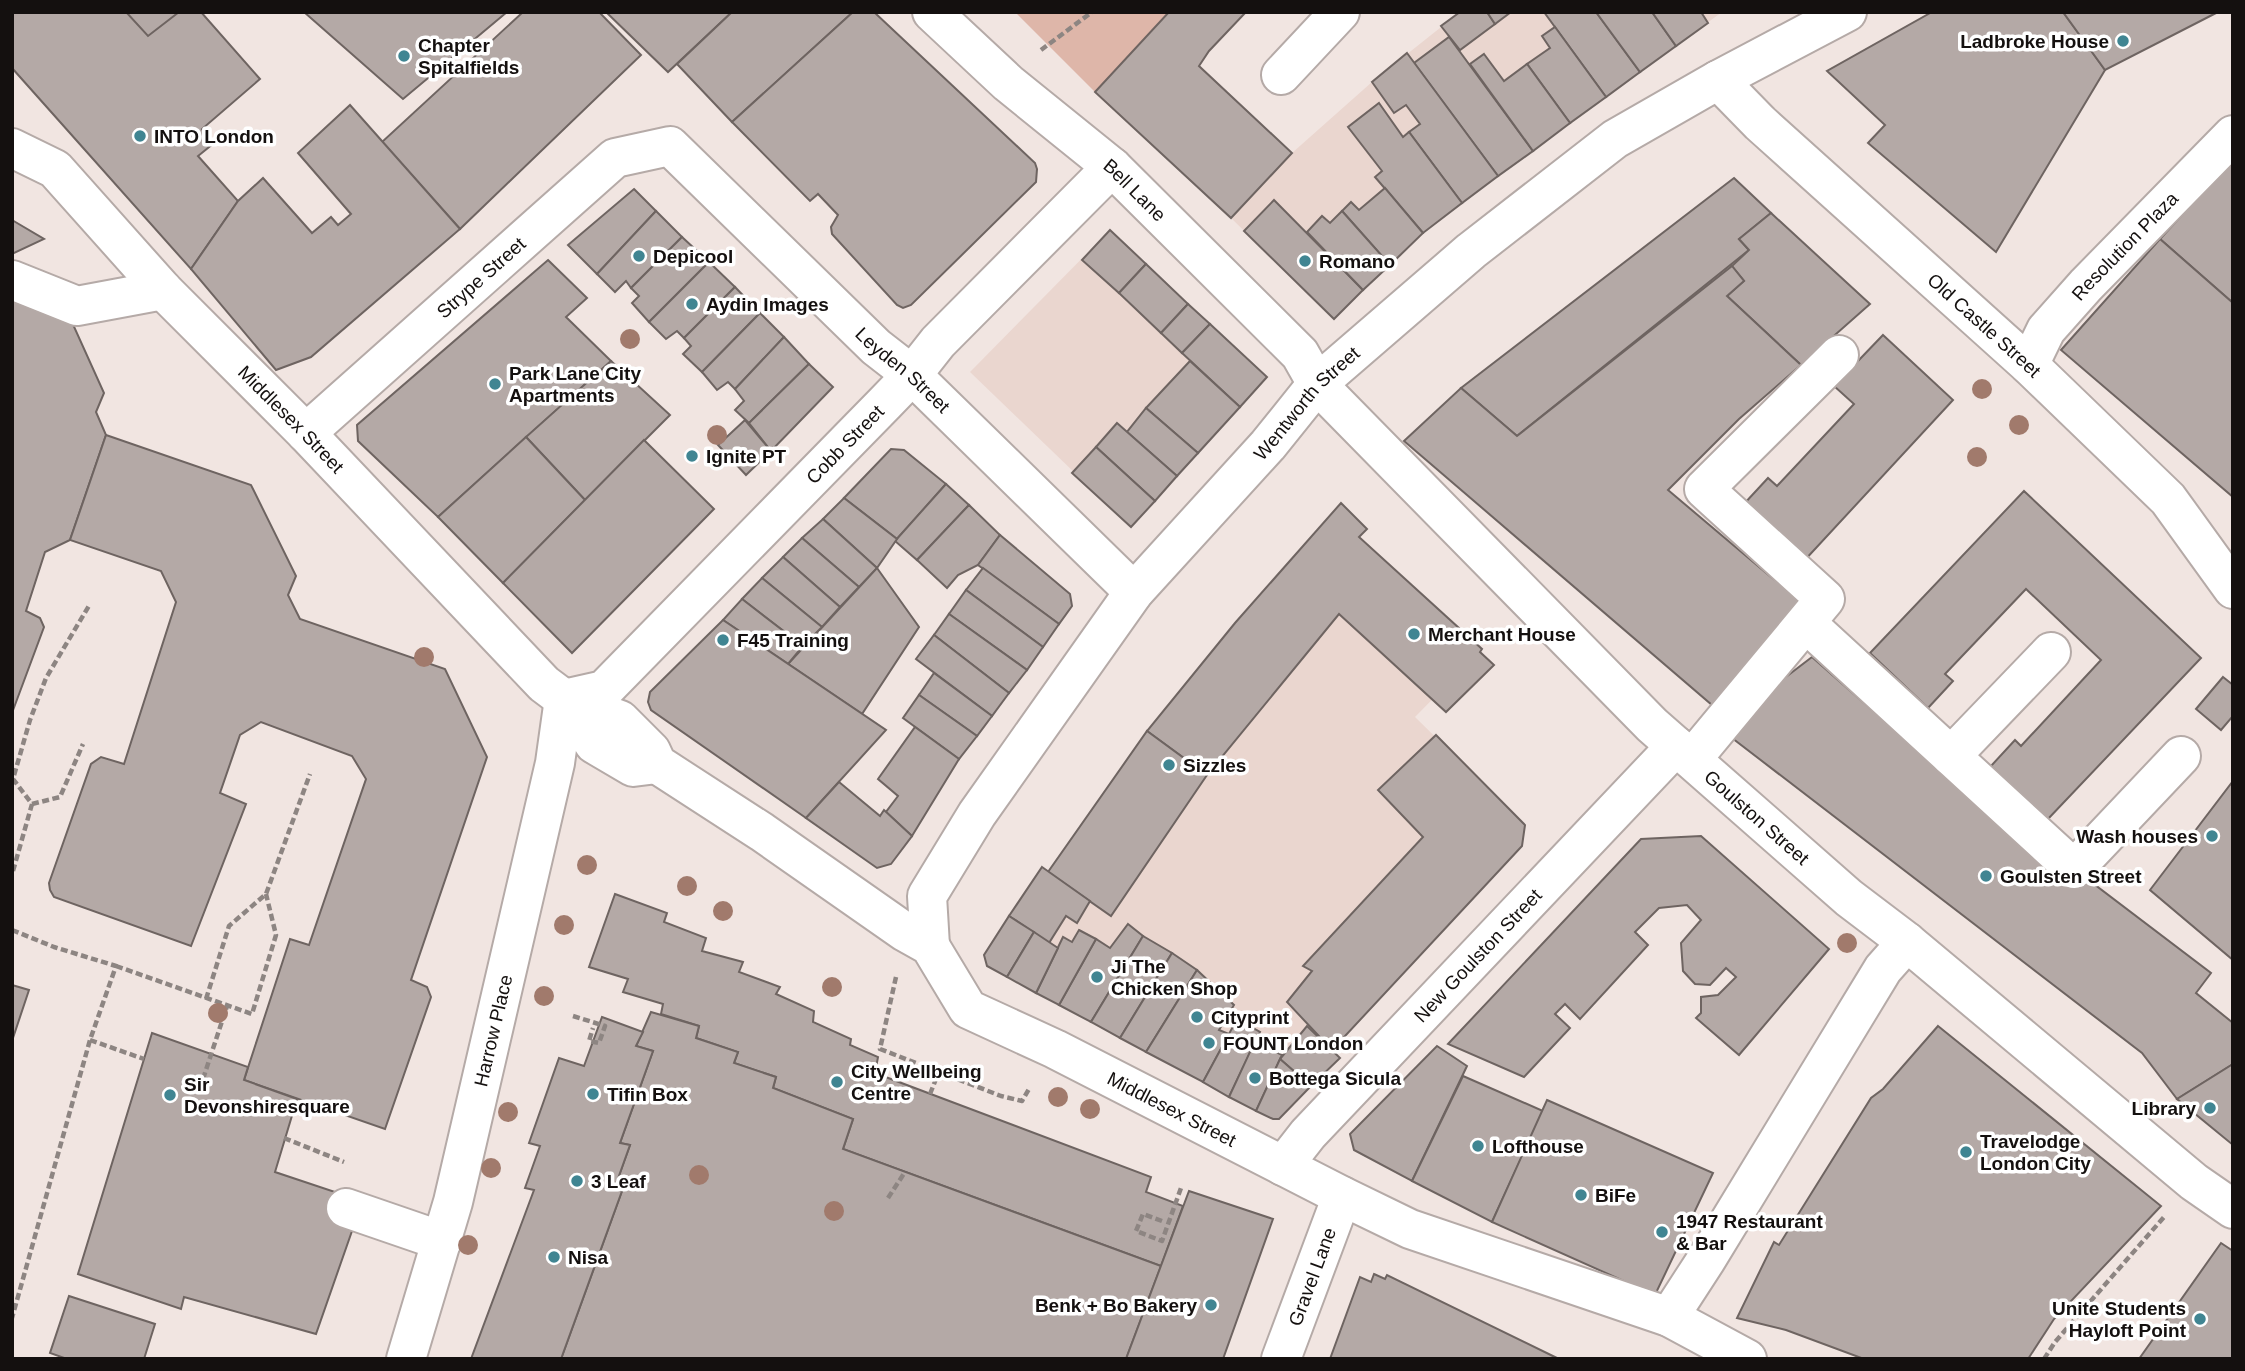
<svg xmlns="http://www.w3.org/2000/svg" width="2245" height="1371" viewBox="0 0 2245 1371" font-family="Arial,sans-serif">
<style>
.built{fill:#ead6cf}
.green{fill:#deb6a9}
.building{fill:#b4a9a6;stroke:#6e6461;stroke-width:2}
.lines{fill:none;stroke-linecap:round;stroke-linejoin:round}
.minor-casing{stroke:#b5aaa7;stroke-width:42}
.path{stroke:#8d8582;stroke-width:4.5;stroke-dasharray:7 3.5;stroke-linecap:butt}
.minor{stroke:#fff;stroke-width:38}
.tree{fill:#a17a6c}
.poi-dot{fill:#408592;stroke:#fff;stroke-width:2.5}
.labels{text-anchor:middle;stroke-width:7;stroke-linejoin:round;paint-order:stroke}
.poi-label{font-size:19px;font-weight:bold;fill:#14100f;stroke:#fff;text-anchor:start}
.street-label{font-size:19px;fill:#14100f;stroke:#fff}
</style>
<rect width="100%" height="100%" fill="#f1e5e1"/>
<g class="built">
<path d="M1460,12h262l-260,191 -39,30 -89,86 -103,-101 61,-65 80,-71z"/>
<path d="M1110,230l157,147 -136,150 -161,-155z"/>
<path d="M1341,503l26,26 -7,8 122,112 -67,68 110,108 -3,21 -189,204 7,8 -61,61h-6l-286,-153 -3,-11 58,-88 6,4 100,-140z"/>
</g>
<path class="green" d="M1015,12h154l-74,80z"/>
<g class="building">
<path d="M12,12h189l59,67 -58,50 12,14 -16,13 40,45 -47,68 -179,-201z"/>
<path d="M126,12h53l-31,24z"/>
<path d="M304,12h203l-104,87z"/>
<path d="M523,12h76l42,43 -181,174 -78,-87z"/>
<path d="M606,12h126l-64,60z"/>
<path d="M732,12h121l-121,110 -55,-58z"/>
<path d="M853,12h21l161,151 2,6 -1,13 -125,123 -8,3 -6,-3 -65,-71 -1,-7 7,-12 -20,-21 -8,7 -78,-79z"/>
<path d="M1169,12h77l-37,39 -10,15 93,87 -61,65 -136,-126z"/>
<path d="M1460,12h27l8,12 -35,26 -19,-24z"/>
<path d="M1487,12h24l-16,12z"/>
<path d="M1544,12h52l44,60 -34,25z"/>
<path d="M1596,12h56l24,34 -36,26z"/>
<path d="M1652,12h49l7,11 -32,23z"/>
<path d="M1932,12h131l42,58 -109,182 -128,-109 17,-18 -58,-54z"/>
<path d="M2063,12h155l-113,58z"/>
<path d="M1555,27l51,70 -36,26 -43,-59 23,-16 -8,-12z"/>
<path d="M1449,37l84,114 -35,25 -84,-113z"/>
<path d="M1407,53l91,123 -36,27 -53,-71 11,-8 -14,-19 -12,8 -22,-31z"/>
<path d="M1484,54l20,27 23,-17 43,59 -37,28 -63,-87z"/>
<path d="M1379,103l24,34 6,-5 53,71 -39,30 -48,-56 7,-6 -34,-44z"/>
<path d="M350,105l110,124 -149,128 -35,13 -85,-101 47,-68 25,-23 49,55 19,-16 7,8 13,-11 -53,-61z"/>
<path d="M2233,159v144l-73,-64z"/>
<path d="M1734,178l37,35 -32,26 10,11 -232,186 -56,-48z"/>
<path d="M1385,188l38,45 -33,32 -48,-54 9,-9 8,8z"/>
<path d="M634,189l22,22 -59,63 -29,-29z"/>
<path d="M1274,200l89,90 -29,29 -90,-88z"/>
<path d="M656,211l26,26 -51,51 -5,-7 -11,11 -18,-18z"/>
<path d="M1342,211l48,54 -27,25 -56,-58 15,-16 8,7z"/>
<path d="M1771,213l99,91 -69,61 -74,-69 17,-15 -12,-15 17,-16 -10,-11z"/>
<path d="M12,220l32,19 -32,15z"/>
<path d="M1110,230l36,34 -27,29 -37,-33z"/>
<path d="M682,237l27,25 -60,60 -17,-19 7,-7 -8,-8z"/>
<path d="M2160,239l73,64v194l-172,-147z"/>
<path d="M548,260l39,38 -21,19 45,44 -173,156 -80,-76 -1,-16z"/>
<path d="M709,262l26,25 -51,51 -7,-7 -11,8 -17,-17z"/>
<path d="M1146,264l42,40 -27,29 -42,-40z"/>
<path d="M1732,266l12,15 -17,15 74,69 -62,54 -71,71 103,87 32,24 -91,104 -308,-264 57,-53 56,48z"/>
<path d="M12,286l50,14 42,93 -8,19 10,23 -36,105 -25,12 -19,59 14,7 4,9 -32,86z"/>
<path d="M735,287l25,26 -58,59 -19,-18 8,-8 -7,-8z"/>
<path d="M1188,304l22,20 -28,29 -21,-20z"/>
<path d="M760,313l24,24 -49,52 -7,-7 -11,8 -15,-18z"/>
<path d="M1210,324l57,53 -27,30 -58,-54z"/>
<path d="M1883,335l70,65 -150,162 -60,-57 25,-27 9,8 77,-82 -20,-18z"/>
<path d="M784,337l25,27 -60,59 -14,-13 9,-9 -9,-12z"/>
<path d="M611,361l59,54 -85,85 -59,-63z"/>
<path d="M1190,361l50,46 -42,46 -52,-45z"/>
<path d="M809,364l24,23 -62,64 -22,-28z"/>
<path d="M1146,408l52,45 -21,23 -50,-44z"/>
<path d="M745,420l26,31 -25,24 -28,-30z"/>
<path d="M1117,423l60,53 -22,25 -59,-54z"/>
<path d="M106,435l145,50 45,91 -8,19 12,24 145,50 42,88 -76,223 16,7 4,10 -46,132 -141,-49 46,-141 19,6 57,-166 -14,-23 -91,-34 -21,13 -20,58 26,11 -55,142 -137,-49 -4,-7 -1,-7 42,-119 10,-7 23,7 52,-162 -15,-31 -91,-31z"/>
<path d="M526,437l59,63 -82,83 -65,-66z"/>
<path d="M644,440l70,69 -142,144 -69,-70z"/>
<path d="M1096,447l59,54 -24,26 -59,-54z"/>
<path d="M891,449l13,1 42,34 -49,55 -53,-41z"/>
<path d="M946,484l23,21 -52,55 -22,-19z"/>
<path d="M2024,491l177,167 -154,162 -56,-54 24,-26 6,6 80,-86 -75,-71 -81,85 8,7 -25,27 -58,-55z"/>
<path d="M844,498l53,41 -20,29 -54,-49z"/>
<path d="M1341,503l26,26 -8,8 123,112 -2,3 14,13 -48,47 -107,-98 -132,161 -60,-44 88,-108z"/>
<path d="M969,505l31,30 -22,30 -20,10 -11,13 -30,-28z"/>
<path d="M823,519l54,49 -18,19 -57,-49z"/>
<path d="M1000,535l70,59 2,12 -13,18 -81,-59z"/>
<path d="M802,538l57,49 -19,20 -57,-50z"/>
<path d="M783,557l57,50 -18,20 -60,-49z"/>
<path d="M877,568l42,59 -57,87 -74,-50z"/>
<path d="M983,568l76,56 -16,23 -77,-57z"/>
<path d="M762,578l60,49 -19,19 -61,-47z"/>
<path d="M966,590l77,57 -16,23 -78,-56z"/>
<path d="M742,599l61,47 -15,18 -65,-44z"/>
<path d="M949,614l78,56 -18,23 -75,-58z"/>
<path d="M723,620l163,110 -80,88 -155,-108 -3,-8 2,-10z"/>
<path d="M934,635l75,58 -17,23 -76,-57z"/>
<path d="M1812,657l257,227 5,-15 137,104 -15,20 37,30v41l-56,35 -35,-46 -423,-325z"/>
<path d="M934,673l58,43 -15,20 -58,-41z"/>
<path d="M2223,677l10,8v31l-12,14 -25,-21z"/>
<path d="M919,695l58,41 -18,23 -56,-41z"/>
<path d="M915,727l44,32 -47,77 -26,-24 12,-16 -20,-17z"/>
<path d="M1147,731l60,44 -96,141 -63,-44z"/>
<path d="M1436,735l89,90 -3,21 -190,204 -45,-48 25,-31 -9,-5 120,-129 -45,-47z"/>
<path d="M2233,781v179l-83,-70z"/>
<path d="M839,782l41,34 4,-6 28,26 -21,28 -14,4 -71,-50z"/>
<path d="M1701,836l128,113 -90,106 -43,-37 5,-5v-16l17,-2 18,-18 -10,-9 -16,17 -15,-1 -12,-13 -2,-28 20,-23 -14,-15 -28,3 -24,24 13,13 -68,74 -15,-15 -10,10 15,14 -46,49 -76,-33 193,-205z"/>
<path d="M1042,867l48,34 -13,22 -11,-7 -17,27 -40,-27z"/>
<path d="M615,894l52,19 -3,9 42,16 -4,13 41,11 -4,10 41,15 -4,7 38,17 -1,11 38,17 -1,6 28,12 -3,16 276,104 -5,15 37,14 -22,60 -318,-117 10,-30 -80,-31 3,-11 -42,-14 4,-11 -42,-14 3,-12 -38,-12 2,-10 -40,-12 5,-13 -39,-12z"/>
<path d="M1009,916l25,16 -27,45 -20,-11 -3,-11z"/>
<path d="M1128,924l15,12 -52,86 -32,-17 37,-66 14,9z"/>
<path d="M1079,930l17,9 -37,66 -23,-12 27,-56 9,5z"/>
<path d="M1034,932l24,16 -22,45 -29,-16z"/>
<path d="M1143,936l29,17 -52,85 -29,-16z"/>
<path d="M1172,953l25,17 -51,82 -26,-14z"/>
<path d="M1197,970l37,35 -15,25 10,4 -26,48 -57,-30z"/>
<path d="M12,985l17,5 -17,51z"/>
<path d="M651,1012l48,14 -3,12 42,14 -4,11 42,14 -3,11 80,31 -10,30 318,117 -35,93h-565l61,-168 -7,-4 15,-42 -10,-2 33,-92 -17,-5z"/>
<path d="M602,1017l41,15 -7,14 17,5 -33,92 10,2 -15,42 7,4 -61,168h-90l63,-169 -9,-2 15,-42 -11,-3 30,-85 25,8z"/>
<path d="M1237,1019l23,13 -31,65 -26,-15z"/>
<path d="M1307,1026l33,32 -29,28 -31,-27z"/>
<path d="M1938,1026l223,180 -107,113 -26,40h-164l-78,-29 -49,-12 37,-76 5,3 92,-147 12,-9z"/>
<path d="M152,1033l96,34 -4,13 53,19 -22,73 66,22 11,37 -36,103 -132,-37 -3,12 -103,-35z"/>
<path d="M1255,1041l27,14 -26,56 -27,-14z"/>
<path d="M1437,1046l30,20 -55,115 -58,-31 -4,-16z"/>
<path d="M1280,1059l31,27 -32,33h-6l-17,-8z"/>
<path d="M2233,1064v81l-56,-46z"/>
<path d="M1463,1076l80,35 -51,111 -80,-41z"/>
<path d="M1547,1100l166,73 -58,122 -163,-73z"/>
<path d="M1189,1191l84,28 -50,140h-97z"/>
<path d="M2221,1243l12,8v108h-94z"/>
<path d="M1374,1274l11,5 2,-4 172,84h-229l30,-82 11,5z"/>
<path d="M69,1296l86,28 -11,35h-77l-17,-6z"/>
</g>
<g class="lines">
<defs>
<g id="minor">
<path id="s1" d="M932,12l76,71 104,84 188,187 17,30 335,341 197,173 58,44 287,240 39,27"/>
<path d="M1281,75l59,-63"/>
<path id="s2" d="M1718,80l42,43 269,242 139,134 65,90"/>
<path id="s3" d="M12,148l43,21 108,121 143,143 238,251 20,15 56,21 31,31 6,13 105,68 143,100 25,14 38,63 87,40 287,147 68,33 259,88 78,42"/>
<path d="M12,280l65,26 86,-16"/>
<path id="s4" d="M2029,365l17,-35 40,-45 147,-150"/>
<path id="s5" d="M306,433l309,-275 55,-12 206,201 36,28 222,217"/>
<path d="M1806,623l268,246 107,-113"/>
<path id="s6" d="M564,699l40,-9 281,-287 27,-28 26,-33 174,-175"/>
<path d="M564,699l30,45 39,23 24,-3"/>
<path d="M1951,756l100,-104"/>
<path d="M1692,759l133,-160 -121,-110 135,-134"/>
<path id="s7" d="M930,946l-3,-50 50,-82 157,-222 134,-147 49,-61 154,-133 144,-112 103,-59 129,-68"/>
<path id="s8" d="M1283,1166l25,-32 368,-388"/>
<path d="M346,1208l96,33"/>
<path d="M1669,1317l37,-57 177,-291 24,-27"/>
<path id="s9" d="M406,1359l47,-157 102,-439 9,-64"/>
<path id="s10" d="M1281,1359l61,-163"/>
</g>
</defs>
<use href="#minor" class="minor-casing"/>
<g class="path">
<path d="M1041,50l51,-38"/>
<path d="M32,804l28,-7 23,-53"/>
<path d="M13,871l19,-67 -19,-25 17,-59 16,-42 44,-74"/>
<path d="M12,930l42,17 62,19 -26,74 -78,278"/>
<path d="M116,966l136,48 24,-79 -10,-41"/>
<path d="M896,977l-16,72 121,47 21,5 7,-12"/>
<path d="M206,999l23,-73 37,-32 44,-120"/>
<path d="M573,1016l32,10 -6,17 -10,-2 4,-13"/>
<path d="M90,1040l54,19"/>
<path d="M203,1079l24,-73"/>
<path d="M930,1094l8,-20"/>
<path d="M284,1138l60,24"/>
<path d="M888,1198l17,-26"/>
<path d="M1162,1221l-19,-7 -7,17 26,10 19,-53"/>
<path d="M2044,1359l11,-17 109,-125"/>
</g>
<use href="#minor" class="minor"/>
</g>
<g class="tree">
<circle cx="630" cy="339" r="10"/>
<circle cx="1982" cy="389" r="10"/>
<circle cx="2019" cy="425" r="10"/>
<circle cx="717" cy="435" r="10"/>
<circle cx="1977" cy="457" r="10"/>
<circle cx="424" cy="657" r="10"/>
<circle cx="587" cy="865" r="10"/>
<circle cx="687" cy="886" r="10"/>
<circle cx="723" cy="911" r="10"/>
<circle cx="564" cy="925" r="10"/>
<circle cx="1847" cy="943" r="10"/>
<circle cx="832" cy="987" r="10"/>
<circle cx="544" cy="996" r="10"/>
<circle cx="218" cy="1013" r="10"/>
<circle cx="1058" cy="1097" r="10"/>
<circle cx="1090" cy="1109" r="10"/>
<circle cx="508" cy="1112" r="10"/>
<circle cx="491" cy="1168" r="10"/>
<circle cx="699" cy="1175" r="10"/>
<circle cx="834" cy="1211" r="10"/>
<circle cx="468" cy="1245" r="10"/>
</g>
<g class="poi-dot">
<circle cx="2123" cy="41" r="7"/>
<circle cx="404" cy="56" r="7"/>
<circle cx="140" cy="136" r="7"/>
<circle cx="639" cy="256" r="7"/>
<circle cx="1305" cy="261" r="7"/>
<circle cx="692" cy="304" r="7"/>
<circle cx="495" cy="384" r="7"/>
<circle cx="692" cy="456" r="7"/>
<circle cx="1414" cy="634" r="7"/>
<circle cx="723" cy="640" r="7"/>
<circle cx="1169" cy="765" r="7"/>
<circle cx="2212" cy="836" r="7"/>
<circle cx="1986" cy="876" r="7"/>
<circle cx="1097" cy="977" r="7"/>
<circle cx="1197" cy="1017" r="7"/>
<circle cx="1209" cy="1043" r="7"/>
<circle cx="1255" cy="1078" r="7"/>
<circle cx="837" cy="1082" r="7"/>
<circle cx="593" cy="1094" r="7"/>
<circle cx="170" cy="1095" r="7"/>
<circle cx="2210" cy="1108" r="7"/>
<circle cx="1478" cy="1146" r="7"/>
<circle cx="1966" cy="1152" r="7"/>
<circle cx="577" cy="1181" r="7"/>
<circle cx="1581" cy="1195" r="7"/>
<circle cx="1662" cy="1232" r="7"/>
<circle cx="554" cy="1257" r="7"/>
<circle cx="1211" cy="1305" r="7"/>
<circle cx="2200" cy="1319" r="7"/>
</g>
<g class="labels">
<g class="poi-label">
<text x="2109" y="48" text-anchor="end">Ladbroke House</text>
<text x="418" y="52">Chapter<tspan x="418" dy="22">Spitalfields</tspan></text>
<text x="154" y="143">INTO London</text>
<text x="653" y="263">Depicool</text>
<text x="1319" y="268">Romano</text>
<text x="706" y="311">Aydin Images</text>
<text x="509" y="380">Park Lane City<tspan x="509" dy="22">Apartments</tspan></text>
<text x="706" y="463">Ignite PT</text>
<text x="1428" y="641">Merchant House</text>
<text x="737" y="647">F45 Training</text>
<text x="1183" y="772">Sizzles</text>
<text x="2198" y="843" text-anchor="end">Wash houses</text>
<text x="2000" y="883">Goulsten Street</text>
<text x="1111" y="973">Ji The<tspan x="1111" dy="22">Chicken Shop</tspan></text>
<text x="1211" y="1024">Cityprint</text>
<text x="1223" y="1050">FOUNT London</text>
<text x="851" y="1078">City Wellbeing<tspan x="851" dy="22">Centre</tspan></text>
<text x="1269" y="1085">Bottega Sicula</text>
<text x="184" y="1091">Sir<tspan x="184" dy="22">Devonshiresquare</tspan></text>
<text x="607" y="1101">Tifin Box</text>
<text x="2196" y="1115" text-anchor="end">Library</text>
<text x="1980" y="1148">Travelodge<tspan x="1980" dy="22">London City</tspan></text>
<text x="1492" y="1153">Lofthouse</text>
<text x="591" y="1188">3 Leaf</text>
<text x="1595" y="1202">BiFe</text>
<text x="1676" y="1228">1947 Restaurant<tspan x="1676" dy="22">&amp; Bar</tspan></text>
<text x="568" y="1264">Nisa</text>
<text x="1197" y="1312" text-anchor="end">Benk + Bo Bakery</text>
<text x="2186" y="1315" text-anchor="end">Unite Students<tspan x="2186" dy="22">Hayloft Point</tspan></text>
</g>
<g class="street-label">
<text dy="7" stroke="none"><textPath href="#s1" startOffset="270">Bell Lane</textPath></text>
<text dy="7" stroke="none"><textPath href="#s4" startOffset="154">Resolution Plaza</textPath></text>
<text dy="7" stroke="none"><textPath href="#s5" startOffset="234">Strype Street</textPath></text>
<text dy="7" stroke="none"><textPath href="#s2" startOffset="362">Old Castle Street</textPath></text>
<text dy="7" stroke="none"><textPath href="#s5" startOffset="793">Leyden Street</textPath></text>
<text dy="7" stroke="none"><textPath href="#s7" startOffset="674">Wentworth Street</textPath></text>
<text dy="7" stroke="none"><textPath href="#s3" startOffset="392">Middlesex Street</textPath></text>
<text dy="7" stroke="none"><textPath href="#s6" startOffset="385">Cobb Street</textPath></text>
<text dy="7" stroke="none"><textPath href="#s1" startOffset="1155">Goulston Street</textPath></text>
<text dy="7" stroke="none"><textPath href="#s8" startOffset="287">New Goulston Street</textPath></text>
<text dy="7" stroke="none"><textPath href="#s9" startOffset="340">Harrow Place</textPath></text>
<text dy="7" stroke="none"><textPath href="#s3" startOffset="1530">Middlesex Street</textPath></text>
<text dy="7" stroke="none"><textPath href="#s10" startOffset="88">Gravel Lane</textPath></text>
</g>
</g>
<rect width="2245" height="1371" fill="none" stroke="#14100f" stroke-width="28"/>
</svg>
